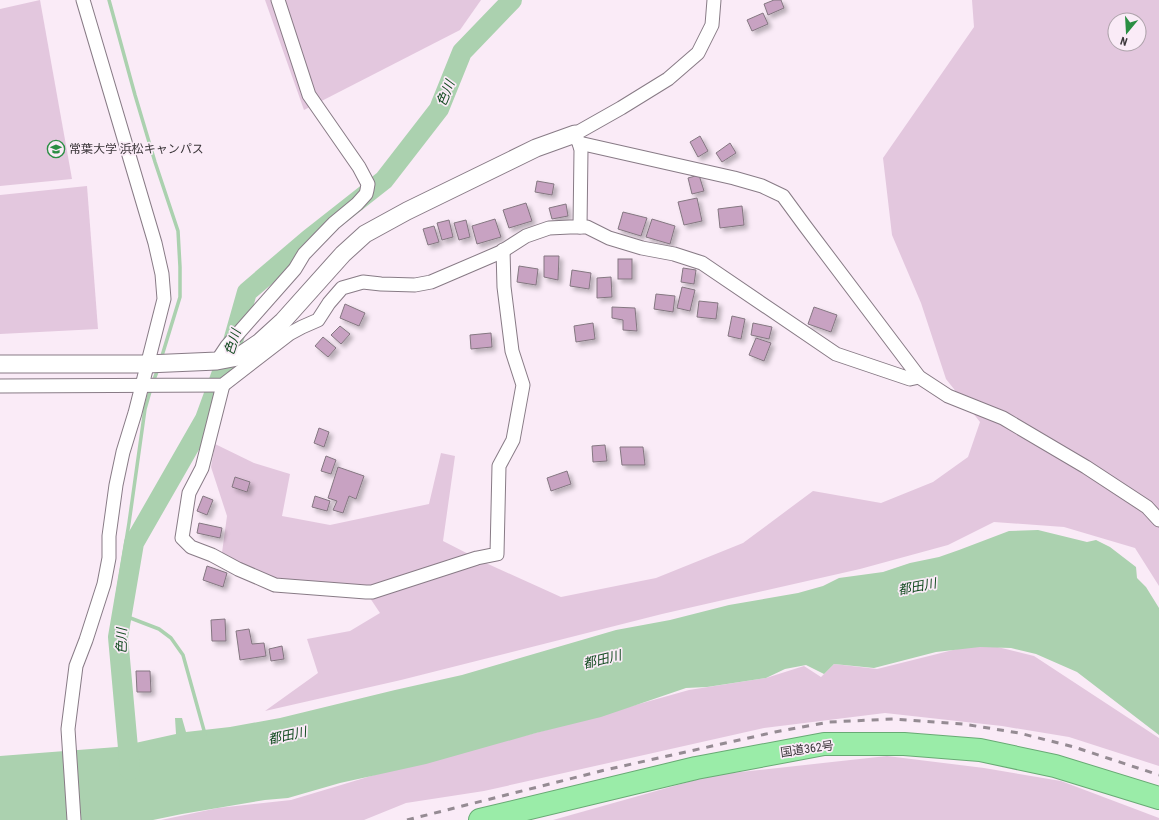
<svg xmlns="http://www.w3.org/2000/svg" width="1159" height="820" viewBox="0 0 1159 820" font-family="'Roboto Condensed','Noto Sans JP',sans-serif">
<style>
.green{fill:#e3c7de;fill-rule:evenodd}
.water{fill:#abd1af}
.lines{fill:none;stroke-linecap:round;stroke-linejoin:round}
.stream{stroke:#abd1af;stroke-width:3.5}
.river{stroke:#abd1af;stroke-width:20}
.building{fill:#c8a2c2;stroke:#847781;filter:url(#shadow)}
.minor-casing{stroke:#887b86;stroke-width:15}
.tertiary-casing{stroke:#887b86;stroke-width:19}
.trunk-casing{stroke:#68aa74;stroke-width:24}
.minor{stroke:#fff;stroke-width:13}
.tertiary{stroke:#fff;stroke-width:17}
.trunk{stroke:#9aeca8;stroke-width:22}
.rail{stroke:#958b93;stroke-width:3;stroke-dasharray:7 7;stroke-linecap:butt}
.labels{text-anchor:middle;stroke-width:3.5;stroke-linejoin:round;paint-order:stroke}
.poi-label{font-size:12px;fill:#3b363a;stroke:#faebf7;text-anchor:start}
.street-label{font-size:12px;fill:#3b363a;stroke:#faebf7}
.water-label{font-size:13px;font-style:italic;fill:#114a1f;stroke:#faebf7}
</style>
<defs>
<filter id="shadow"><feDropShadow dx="3.5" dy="3.5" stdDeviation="2" flood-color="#0004"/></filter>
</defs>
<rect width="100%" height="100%" fill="#faebf7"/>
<g class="green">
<path d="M40,0l32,179 -72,7v-177z"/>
<path d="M265,0h216l-21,30 -156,80z"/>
<path d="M972,0h187v586l-24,-38 -71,-21 -70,-5 -46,23 -88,24 -198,45 -261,66 -136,31 53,-38 -11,-34 43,-8 30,-18 -14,-21 -95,-9 -50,-23 6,-44 -16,-49 4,-23 39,19 36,11 -8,42 48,9 99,-21 12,-51 14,3 -12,85 45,23 73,33 95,-19 87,-35 70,-52 68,12 52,-21 35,-25 12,-35 -34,-43 -25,-76 -29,-68 -9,-77 91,-131zM1115,20h24v24h-24z"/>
<path d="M87,186l11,143 -98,5v-139z"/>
<path d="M981,643l53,13 125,82v28l-90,-29 -67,-11 -117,-13 -121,15 -280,63 -78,12 -42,17h-203l57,-12 73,-8 90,-27 158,-41 150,-42 77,-12 38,-12 17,11 13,-13 43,5z"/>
<path d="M887,756l97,12 77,13 98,37v2h-606l160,-45z"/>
</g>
<path class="water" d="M1038,530l49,12 9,-2 14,7 26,20 1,11 9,9 13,21v127l-82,-63 -41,-18 -25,-6 -31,-1 -44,5 -62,16 -40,-4 -10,10 -18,-9 -21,4 -19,9 -59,9 -21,1 -85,29 -65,16 -110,31 -86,19 -52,15 -23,2 -83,14 -29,6h-153v-64l117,-9 59,-13 -1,-16h7l4,14 44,-5 50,-9 115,-28 67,-15 154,-45 54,-10 59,-15 69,-12 25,-7 16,-8 44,-6 27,-9 29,-6 20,-7 50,-19z"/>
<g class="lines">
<g class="stream">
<path d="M109,0l26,95 20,67 23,69 2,36v30l-19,62"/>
<path d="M153,382l5,-13"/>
<path d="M151,388l-6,21 -16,114 -13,80 4,11 39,15 12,9 12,17 22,79"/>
</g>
<path class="river" d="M130,770l-12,-133 16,-94 71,-124 27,-74 15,-53 62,-53 75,-59 55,-71 23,-57 50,-52"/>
</g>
<g class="building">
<path d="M774,0h7l3,8 -16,7 -4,-11z"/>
<path d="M763,13l5,11 -16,7 -5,-11z"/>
<path d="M700,136l8,15 -10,6 -8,-15z"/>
<path d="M730,143l6,10 -14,9 -6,-9z"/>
<path d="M699,175l5,16 -12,3 -4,-16z"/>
<path d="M537,181l17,3 -2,11 -17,-3z"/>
<path d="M697,198l5,23 -18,4 -6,-23z"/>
<path d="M526,203l6,18 -23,7 -6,-18z"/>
<path d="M566,204l2,12 -16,3 -3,-11z"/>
<path d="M742,206l2,19 -24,3 -2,-19z"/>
<path d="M623,212l24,6 -6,18 -23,-7z"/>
<path d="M495,219l6,18 -24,7 -5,-18z"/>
<path d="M652,219l23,7 -5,18 -24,-7z"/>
<path d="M449,220l4,17 -11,3 -5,-17z"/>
<path d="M466,220l4,17 -11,3 -5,-17z"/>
<path d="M434,226l5,16 -11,3 -5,-16z"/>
<path d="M544,256h15l-1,24 -14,-3z"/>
<rect x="618" y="259" width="14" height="20"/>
<path d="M519,266l19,3 -2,16 -19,-3z"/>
<path d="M683,268l13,2 -2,14 -13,-2z"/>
<path d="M572,270l19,3 -2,16 -19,-3z"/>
<path d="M611,277l1,20 -15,1v-20z"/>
<path d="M682,287l13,3 -5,21 -13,-3z"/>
<path d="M656,294l19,2 -2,16 -19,-3z"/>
<path d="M699,301l19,2 -2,16 -19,-2z"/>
<path d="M345,304l20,9 -6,13 -19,-8z"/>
<path d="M612,307l23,1 2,23 -14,-1v-10l-11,-2z"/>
<path d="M814,307l23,8 -6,17 -23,-8z"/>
<path d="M732,316l13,3 -4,20 -13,-3z"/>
<path d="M593,323l2,16 -19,3 -2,-16z"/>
<path d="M753,323l19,4 -3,12 -18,-4z"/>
<path d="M340,326l10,8 -9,10 -10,-9z"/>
<path d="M491,333l1,14 -21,2 -1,-14z"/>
<path d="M323,337l13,11 -8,9 -13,-11z"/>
<path d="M756,338l15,5 -7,18 -15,-6z"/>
<path d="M319,428l10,4 -5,15 -10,-4z"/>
<path d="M605,445l2,16 -14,1 -1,-16z"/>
<path d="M620,447h23l2,18h-23z"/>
<path d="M326,456l10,4 -5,14 -10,-3z"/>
<path d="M338,467l26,9 -8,23 -7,-3 -6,17 -10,-3 4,-9 -9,-3z"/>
<path d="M567,471l4,13 -20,7 -4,-13z"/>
<path d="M235,477l15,5 -3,10 -15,-5z"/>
<path d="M203,496l10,4 -6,15 -10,-4z"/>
<path d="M315,496l15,5 -3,10 -15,-4z"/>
<path d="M199,523l23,5 -2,10 -23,-5z"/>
<path d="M207,566l20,7 -4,14 -20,-7z"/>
<path d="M225,619l1,22h-14l-1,-21z"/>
<path d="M249,629l3,15 12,-1 2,13 -26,4 -4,-29z"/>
<path d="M282,646l2,13 -13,2 -2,-12z"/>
<path d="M136,671h14l1,21h-14z"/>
</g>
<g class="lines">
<defs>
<g id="minor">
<path d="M714,0l-2,25 -14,28 -30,26 -47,29 -46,26 4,9 155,35 28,8 21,10 22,30 114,151 29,19 55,22 83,49 61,40 12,13"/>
<path d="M579,143l2,7 -1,77"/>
<path d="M217,361l10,-15 68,-77 9,-15 30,-31 23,-19 9,-10 1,-4 1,-6 -9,-17 -50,-72 -31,-95"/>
<path d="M223,385l-21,83 -13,25 -7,45 9,9 21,8 26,14 37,16 91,7h6l105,-34 20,-4 2,-88 14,-26 10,-55 -11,-34 -8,-64 -1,-37"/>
<path d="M0,386l223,-1 66,-51 13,-7 16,-7 11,-17 13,-15 21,-6 18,2 34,1 16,-3 70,-30 25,-16 23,-8 21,-1h17l22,11 33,10 32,6 28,9 134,91 74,25 9,-2"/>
<path d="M74,820l-6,-91 8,-63 10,-26 18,-56 5,-26v-22l7,-51 7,-33 12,-39 29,-114 -2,-25 -7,-31 -72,-243"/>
</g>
<path id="tertiary" d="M0,364h147l70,-3 21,-4 22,-15 23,-21 60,-67 22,-20 42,-23 129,-63 39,-14"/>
<path id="trunk" d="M480,820l216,-52 128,-24h80l76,6 75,16 104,32"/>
</defs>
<use href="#minor" class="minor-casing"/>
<use href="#tertiary" class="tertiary-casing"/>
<use href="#trunk" class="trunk-casing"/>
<use href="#minor" class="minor"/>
<use href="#tertiary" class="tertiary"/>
<use href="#trunk" class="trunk"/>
<path class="rail" d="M407,820l198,-50 170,-38 54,-10 64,-3 70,5 56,9 55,14 85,28"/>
</g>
<defs>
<symbol id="university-ring" viewBox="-11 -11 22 22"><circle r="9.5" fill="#faebf7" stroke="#2a8e43" stroke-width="1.5"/><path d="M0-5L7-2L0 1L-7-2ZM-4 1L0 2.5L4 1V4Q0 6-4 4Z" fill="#2a8e43"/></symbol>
</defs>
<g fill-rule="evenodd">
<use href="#university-ring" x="46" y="139" width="20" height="20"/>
</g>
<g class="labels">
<g class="poi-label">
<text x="69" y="153">常葉大学 浜松キャンパス</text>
</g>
<g class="street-label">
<text transform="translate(807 749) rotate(-8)" y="4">国道362号</text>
</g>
<g class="water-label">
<text transform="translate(445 93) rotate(-68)" y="5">色川</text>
<text transform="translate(232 342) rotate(-72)" y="5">色川</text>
<text transform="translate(917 586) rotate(-11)" y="5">都田川</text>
<text transform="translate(121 641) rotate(-89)" y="5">色川</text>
<text transform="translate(602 659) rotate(-14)" y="5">都田川</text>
<text transform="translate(287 735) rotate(-12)" y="5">都田川</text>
</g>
</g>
<g transform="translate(1127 32) rotate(198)"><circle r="19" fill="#faebf7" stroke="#aea3ab"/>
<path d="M0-3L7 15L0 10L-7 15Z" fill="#2a8e43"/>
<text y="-6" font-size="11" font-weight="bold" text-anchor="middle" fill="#3b363a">N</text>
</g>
</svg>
